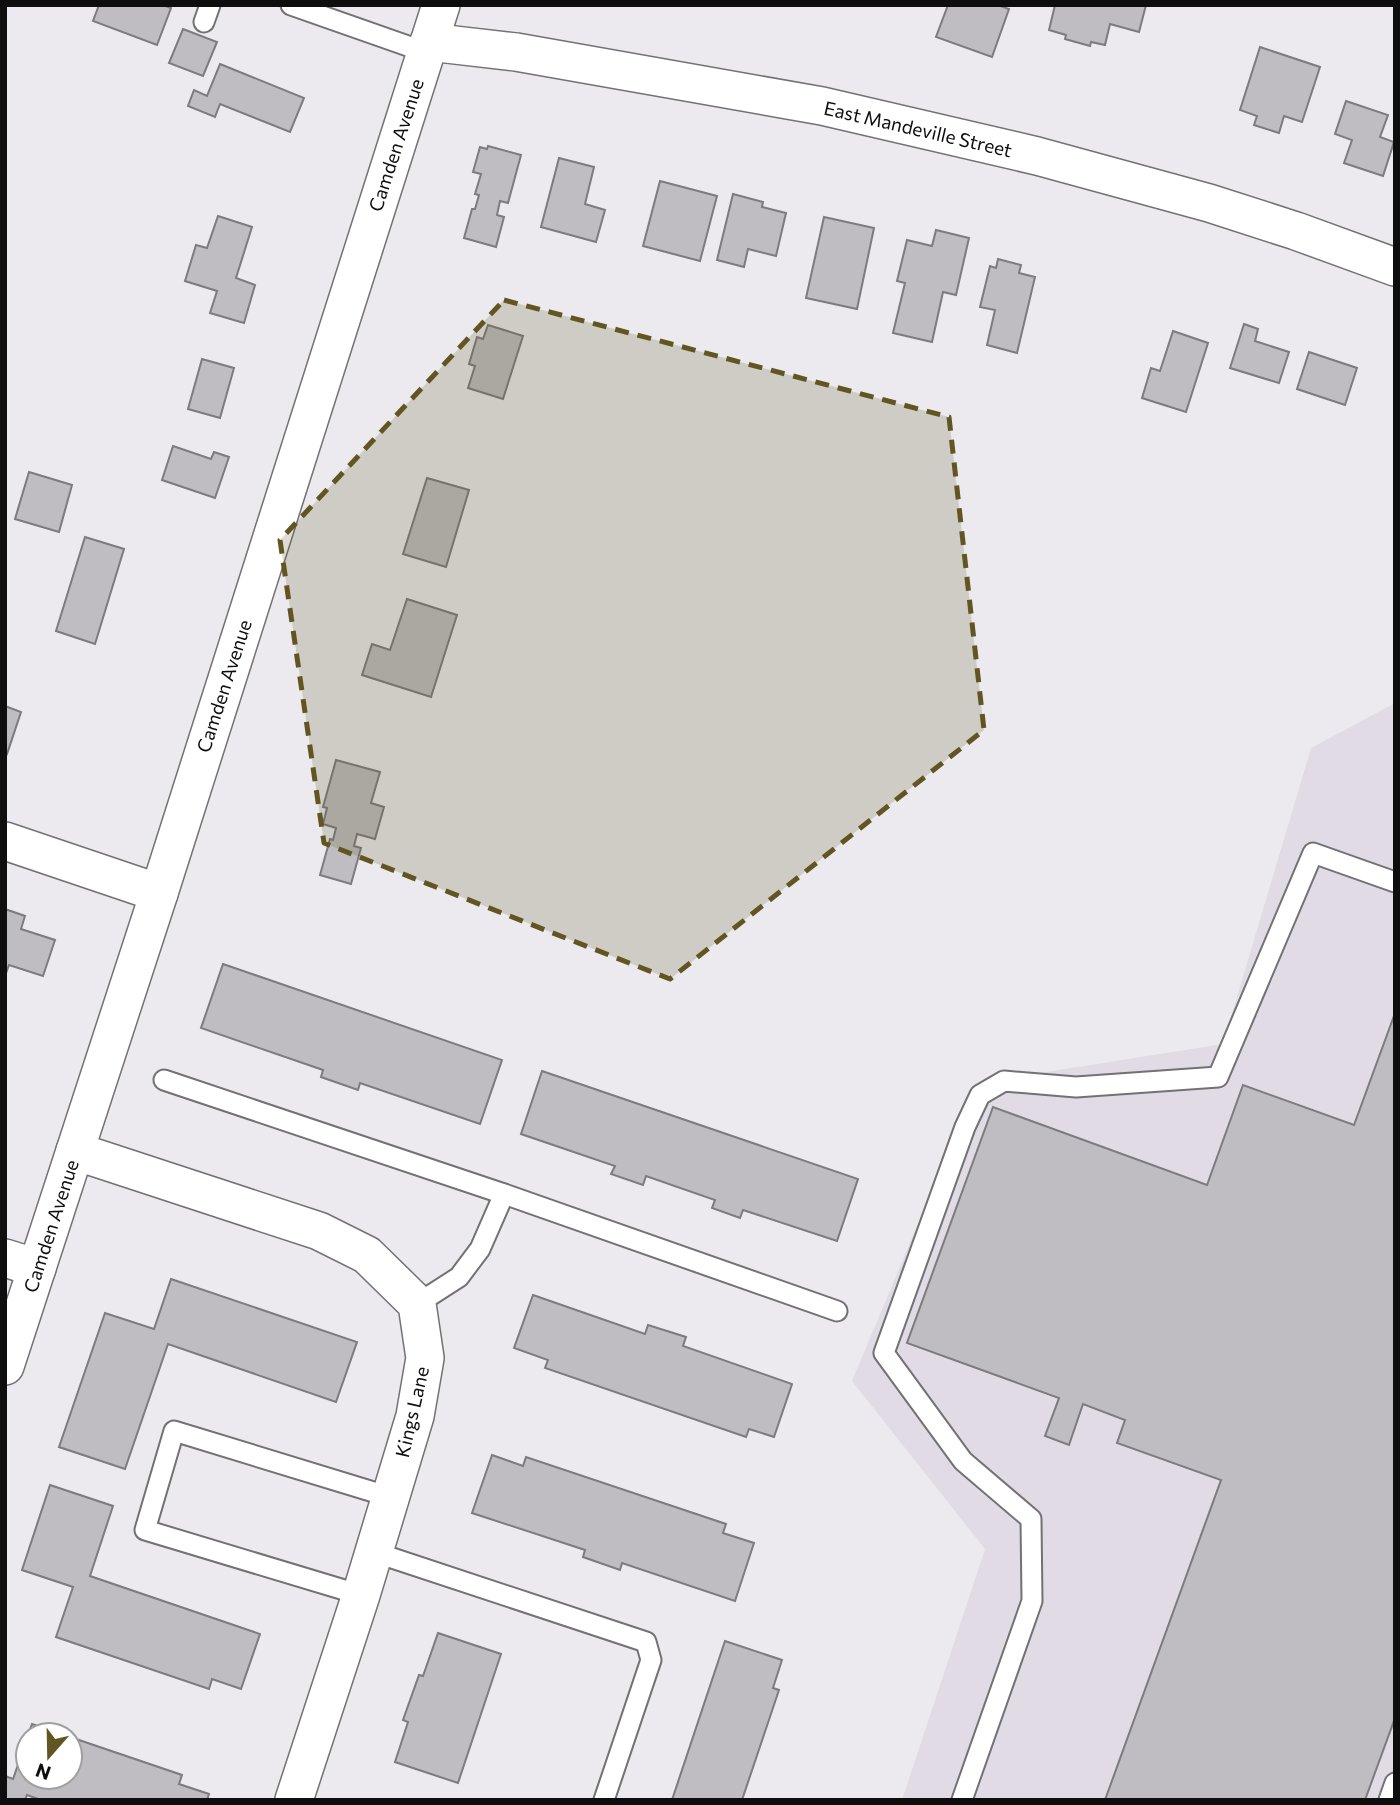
<svg xmlns="http://www.w3.org/2000/svg" width="1400" height="1805" viewBox="0 0 1400 1805" font-family="Commissioner,sans-serif">
<style>
.built{fill:#e1dbe6}
.building{fill:#bfbdc1;stroke:#7d7b7f;stroke-width:2}
.lines{fill:none;stroke-linecap:round;stroke-linejoin:round}
.lane-casing{stroke:#737174;stroke-width:23}
.street-casing{stroke:#737174;stroke-width:40}
.lane{stroke:#fff;stroke-width:19}
.street{stroke:#fff;stroke-width:37}
.marked{fill:#615522;fill-opacity:0.2;stroke:#615522;stroke-width:5;stroke-dasharray:14 9;stroke-linejoin:round}
.labels{text-anchor:middle;stroke-width:7;stroke-linejoin:round;paint-order:stroke}
.street-label{font-size:19px;fill:#0f0e0f;stroke:#fff}
</style>
<rect width="100%" height="100%" fill="#eceaef"/>
<path class="built" d="M1395,703v1097h-493l83,-251 -133,-168 125,-298 246,-39 88,-296z"/>
<g class="building">
<path d="M99,5h64l8,3 -14,37 -64,-24z"/>
<path d="M948,5h50l11,4 -17,48 -56,-20z"/>
<path d="M1055,5h91l-7,27 -29,-8 -5,21 -14,-3 -1,4 -25,-7 1,-4 -17,-5z"/>
<path d="M183,29l34,13 -14,34 -34,-13z"/>
<path d="M1260,47l60,20 -18,55 -18,-6 -5,17 -25,-8 3,-9 -17,-6z"/>
<path d="M220,64l84,34 -14,34 -70,-28 -5,13 -27,-11 6,-16 13,6z"/>
<path d="M1346,101l42,14 -8,22 14,5 -11,34 -39,-13 8,-23 -17,-6z"/>
<path d="M488,146l33,9 -13,48 -8,-2 -3,14 7,2 -8,30 -32,-9 8,-29h3l4,-14 -4,-1 6,-20 -8,-2 7,-25 7,2z"/>
<path d="M559,158l35,9 -9,37 20,6 -9,32 -55,-15z"/>
<path d="M660,181l57,15 -17,65 -57,-15z"/>
<path d="M733,194l30,8 -1,5 24,6 -10,43 -28,-7 -4,18 -27,-7z"/>
<path d="M218,216l34,11 -16,51 19,7 -11,38 -34,-10 7,-22 -32,-10 11,-36 11,3z"/>
<path d="M824,217l50,11 -17,81 -51,-11z"/>
<path d="M936,230l33,8 -13,57 -13,-3 -11,50 -39,-9 12,-50 -8,-2 10,-41 25,6z"/>
<path d="M998,259l23,6 -2,8 16,4 -18,76 -30,-8 8,-35 -15,-3 10,-41 6,2z"/>
<path d="M1244,324l14,5 -3,12 34,11 -10,31 -49,-15z"/>
<path d="M488,325l35,11 -20,63 -35,-11 7,-22 -6,-2 8,-27 6,2z"/>
<path d="M1173,331l35,12 -22,69 -44,-14 9,-30 9,3z"/>
<path d="M1309,352l48,16 -12,37 -48,-16z"/>
<path d="M202,359l32,9 -14,50 -32,-9z"/>
<path d="M173,446l38,13 3,-7 15,5 -14,41 -53,-18z"/>
<path d="M29,472l43,13 -13,47 -44,-13z"/>
<path d="M427,478l42,12 -23,77 -43,-13z"/>
<path d="M85,537l39,12 -29,95 -39,-13z"/>
<path d="M407,599l50,16 -26,82 -69,-22 10,-31 18,6z"/>
<path d="M5,706l16,6 -14,42 -2,-1z"/>
<path d="M336,760l44,12 -9,31 13,4 -9,32 -18,-5 -3,12 7,2 -10,36 -31,-9 10,-36 3,1 3,-12 -13,-4 4,-16 -4,-1z"/>
<path d="M5,909l20,7 -4,13 34,11 -12,36 -34,-11 -4,11z"/>
<path d="M223,964l279,96 -22,64 -120,-41 -2,7 -37,-13 2,-7 -122,-42z"/>
<path d="M1395,1013v705l-30,82h-260l116,-320 -104,-37 8,-23 -42,-16 -14,41 -24,-9 14,-38 -152,-55 86,-236 214,78 36,-100 111,40z"/>
<path d="M542,1071l316,108 -21,62 -94,-31 -3,8 -28,-10 3,-8 -69,-24 -3,9 -32,-11 4,-8 -94,-32z"/>
<path d="M171,1279l186,63 -21,60 -168,-58 -43,125 -66,-22 46,-134 49,16z"/>
<path d="M533,1295l112,39 3,-9 38,12 -3,9 109,38 -18,53 -25,-8 -3,8 -201,-69 3,-8 -34,-12z"/>
<path d="M492,1455l31,11 3,-9 200,67 -3,9 31,10 -19,58 -113,-38 -2,7 -37,-13 2,-7 -113,-37z"/>
<path d="M50,1485l63,21 -23,70 170,58 -19,55 -29,-10 -3,10 -153,-52 17,-50 -51,-17z"/>
<path d="M438,1633l63,21 -43,129 -63,-21 13,-40 -5,-2 16,-45 4,1z"/>
<path d="M725,1641l57,19 -9,28 6,2 -37,110h-70z"/>
<path d="M32,1724l32,11h-36z"/>
<path d="M28,1736v41h42v-40l112,38 -3,9 30,10 -2,6h-166l-14,-5 -2,5h-20v-24l8,3z"/>
</g>
<g class="lines">
<defs>
<g id="lane">
<path d="M291,5l134,47"/>
<path d="M204,22l6,-17"/>
<path d="M164,1080l340,114"/>
<path d="M417,1304l42,-27 21,-28 24,-55 333,117"/>
<path d="M374,1552l272,90 5,18 -47,140"/>
<path d="M361,1595l-216,-65 29,-99 216,66"/>
<path d="M962,1800l70,-199 -1,-82 -68,-58 -79,-108 81,-226 15,-32 24,-14 72,6 142,-10 95,-224 82,29"/>
<path d="M1389,1800l6,-17"/>
</g>
<g id="street">
<path d="M429,42l87,10 306,54 215,50 172,47 87,28 99,36"/>
<path d="M5,841l154,52"/>
<path d="M75,1151l244,80 48,24 50,49 8,54 -10,58 -54,179 -67,205"/>
<path d="M5,1258l32,10"/>
<path d="M5,1366l154,-473 282,-888"/>
</g>
</defs>
<use href="#lane" class="lane-casing"/>
<use href="#street" class="street-casing"/>
<use href="#lane" class="lane"/>
<use href="#street" class="street"/>
</g>
<path class="marked" d="M504,300l445,117 35,313 -314,249 -346,-136 -44,-303z"/>
<g class="labels">
<g class="street-label">
<text transform="translate(918 129) rotate(13)" y="7">East Mandeville Street</text>
<text transform="translate(396 145) rotate(-72)" y="7">Camden Avenue</text>
<text transform="translate(224 686) rotate(-72)" y="7">Camden Avenue</text>
<text transform="translate(51 1226) rotate(-72)" y="7">Camden Avenue</text>
<text transform="translate(412 1412) rotate(-77)" y="7">Kings Lane</text>
</g>
</g>
<rect width="1400" height="1805" fill="none" stroke="#0f0e0f" stroke-width="14"/>
<g transform="translate(49 1756) rotate(200)"><circle r="33" fill="#ffffff" stroke="#9f9f9f" stroke-width="2"/>
<path d="M0-5L12 26L0 18L-12 26Z" fill="#615522"/>
<text y="-10" font-size="19" font-weight="bold" text-anchor="middle" fill="#0f0e0f">N</text>
</g>
</svg>
